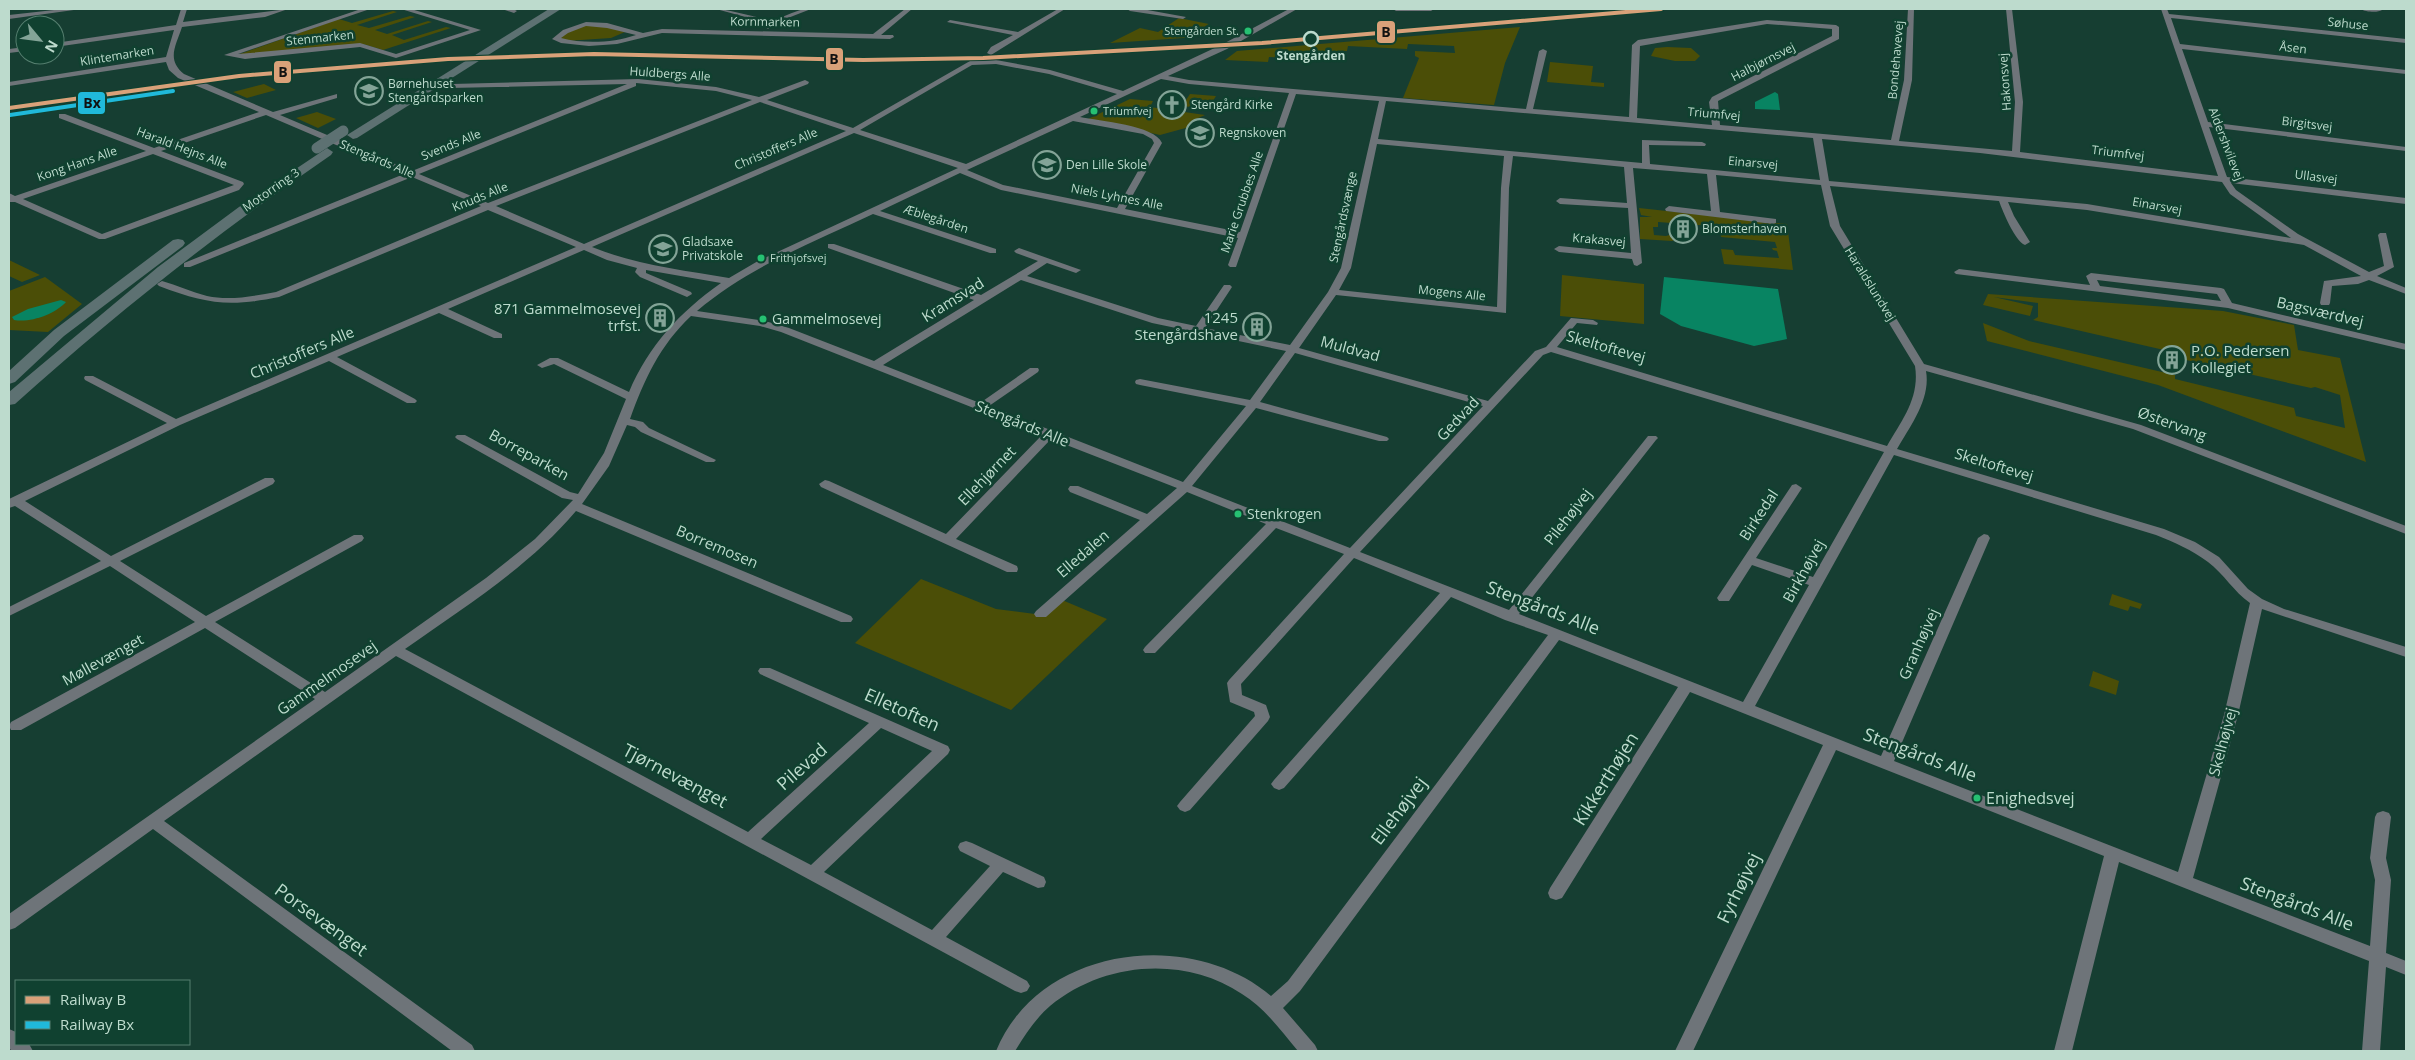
<svg xmlns="http://www.w3.org/2000/svg" width="2415" height="1060" viewBox="0 0 2415 1060" font-family="'Open Sans',sans-serif">
<style>
.green{fill:#4b4e07}
.water{fill:#088462}
.lines{fill:none;stroke-linecap:round;stroke-linejoin:round}
.minor{fill:#6e7479;fill-rule:evenodd}
.highway{fill:#5d7172;fill-rule:evenodd}
.highway-bridge{stroke:#5d7172;stroke-width:11}
.rail-1-casing{stroke:#104130;stroke-width:6}
.rail-2-casing{stroke:#104130;stroke-width:6}
.rail-1{stroke:#d9a179;stroke-width:4}
.rail-2{stroke:#20b9da;stroke-width:4}
.bus-dot{fill:#26c172;stroke:#104130;stroke-width:2}
.stop-dot{fill:#104130;stroke:#bddbcd;stroke-width:2.5}
.labels{text-anchor:middle;stroke-width:5;stroke-linejoin:round;paint-order:stroke}
.far-bus-label{font-size:11px;fill:#bddbcd;stroke:#104130;text-anchor:start}
.far-street-label{font-size:12px;fill:#bddbcd;stroke:#104130}
.far-stop-label{font-size:12px;font-weight:bold;fill:#bddbcd;stroke:#104130}
.far-poi-label{font-size:12px;fill:#bddbcd;stroke:#104130;text-anchor:start}
.bus-label{font-size:14px;fill:#bddbcd;stroke:#104130;text-anchor:start}
.street-label{font-size:15px;fill:#bddbcd;stroke:#104130}
.poi-label{font-size:15px;fill:#bddbcd;stroke:#104130;text-anchor:end}
.near-bus-label{font-size:16px;fill:#bddbcd;stroke:#104130;text-anchor:start}
.near-street-label{font-size:18px;fill:#bddbcd;stroke:#104130}
.line-badge{stroke:#104130;stroke-width:2}
.pale-badge-label{font-size:14px;text-anchor:middle;font-weight:bold;fill:#111}
</style>
<rect width="100%" height="100%" fill="#163e32"/>
<g class="green">
<path d="M393,11l4,1 -40,13 12,3 41,-12 5,1 -40,13 12,4 41,-13 4,1 -40,13 12,5 42,-13 5,1 -68,22 -20,-6 -126,11 102,-36 13,4z"/>
<path d="M1179,18l30,6 -25,14 -74,5 30,-15 18,4z"/>
<path d="M591,23l34,9 -14,6 -45,3 -7,-2 13,-10z"/>
<path d="M1520,27l-15,36 -11,42 -91,-7 16,-40 -4,-2v-5l40,2 -1,-7 -46,-2 -1,5 -59,-3 -1,5h-8l-1,4 -34,-1 -1,5 -34,-2 -1,5 -43,-2 12,-9z"/>
<path d="M1667,47l24,1 9,8 -5,5h-20l-24,-5 4,-8z"/>
<path d="M1550,62l43,4 -2,16 13,1v4l-57,-5z"/>
<path d="M264,84l12,6 -29,8 -14,-6z"/>
<path d="M1190,94l26,2 -8,13 -26,-3z"/>
<path d="M1130,99l23,2 -3,6 55,8 -9,4 8,4 -44,12 -72,-16z"/>
<path d="M317,112l19,7 -18,9 -22,-10z"/>
<path d="M1639,208l148,16 6,46 -69,-6 -3,-15 12,1 2,5 44,3 -2,-7 -4,-1 -1,-2h5l-2,-6 -54,-5 -2,-9 -7,-2 -54,-4v5h-5l1,8 12,1 10,-3 1,6 -5,2 -32,-2v-22h12l-11,-2z"/>
<path d="M9,260l31,15 -18,7 -13,-6z"/>
<path d="M1562,275l82,9v40l-84,-8z"/>
<path d="M45,277l37,27 -34,28 -39,-2v-39z"/>
<path d="M1988,294l235,17 71,14 4,25 42,8 26,104 -208,-77 -171,-44 -4,-18 46,18 146,34v4l119,29 2,8 49,12 -5,-33 -25,-8 -4,1 -147,-33v-5l-131,-30 5,-3v-14l-44,-6 39,9 -3,10 -47,-11z"/>
<path d="M921,579l75,30 39,5 20,-17 52,22 -96,91 -156,-67z"/>
<path d="M2112,594l30,10 -2,5 -10,-3 -2,5 -19,-6z"/>
<path d="M2093,671l26,10 -3,14 -27,-9z"/>
</g>
<g class="water">
<path d="M1775,92l3,2 2,16 -25,-1v-7z"/>
<path d="M1664,277l114,12 9,50 -33,7 -73,-20 -21,-12z"/>
<path d="M61,300l5,2c-11,12 -35,21 -52,18l-2,-3 16,-8z"/>
</g>
<g class="lines">
<g class="minor">
<path d="M63,9h18l-72,10v-4z"/>
<path d="M181,9h6l-4,13 105,-13 -23,8 -83,10c-6,19 -16,32 2,47l89,38 64,-18v4l-57,17 132,56 215,-87 -178,4v-4h3l186,-5 78,8 43,10 46,-17 4,2 -1,2 -41,16 86,28 117,-67 26,-1 54,10 73,21 98,-46 68,-36h8l-70,40 -59,27 21,4 337,29 13,-58 4,-2 4,2 -14,58 96,8 3,-72 6,-5 129,-20 69,5 3,2v12l-121,62 2,24 171,15 13,-60 4,-71h6l-2,71 -13,61 113,10 3,-49 -9,-93h6l11,93 -3,50 198,24 -57,-167h6l2,5 237,25v4l-235,-25 9,26 226,26v4l-224,-25 26,73 198,25v4l-197,-24 18,50 179,21v6l-175,-21 5,7 62,44 71,38 15,-6 -6,-31 2,-2h6l8,34 -17,9 29,12v6l-37,-14 -11,4 -26,2 -2,17 -1,2h-8l-1,-2 4,-22 37,-5 -57,-31 -217,-35 -79,-8 6,14 16,26 -5,3c-10,-4 -22,-33 -26,-44l-169,-15 10,40 84,138 217,61 265,101v8l-273,-105 -207,-58c5,28 -16,55 -29,78l267,80 31,13 24,15 29,32 14,10 22,10 122,38v10l-144,-48 -24,106 -45,163 177,68 5,-66 -5,-22 5,-41 2,-4 6,-2 6,2 2,4 -5,41 5,22 -5,73 20,8v14l-20,-8 -6,84h-18l7,-90 -250,-99 -47,189h-18l50,-195 -268,-106 -143,301h-18l148,-306 -133,-53 -128,206 -6,2 -6,-2 -2,-5 2,-5 128,-201 -119,-47 -259,351 -17,17 32,37 3,6h-20c-17,-20 -33,-43 -56,-57 -58,-39 -139,-32 -192,12 -15,13 -25,29 -35,45h-19c43,-105 194,-124 275,-55l17,-15 260,-346 -43,-15 -54,-23 -167,191 -5,2 -5,-2 -3,-4 3,-4 166,-187 -86,-35 -113,126 1,11 24,10 4,12 -2,4 -78,89 -5,2 -5,-2 -3,-4 3,-4 75,-86 -1,-4 -24,-10 -3,-19 2,-3 115,-126 -68,-26 -121,125h-10l-2,-3 2,-3 121,-123 -79,-32 -141,125h-10l-2,-3 2,-3 104,-91 -70,-28 -2,-3 2,-3h8l69,28 30,-26 -126,-49 -95,100 61,27 1,3 -1,3h-10l-186,-85 -2,-3 6,-4 4,1 117,53 96,-99 -261,-103 -21,-6 -69,-10c-31,29 -47,64 -61,103l13,3 6,6 67,32 -2,2h-8l-65,-30 -6,-5 -8,-2 -18,41 -27,38 269,112 2,3 -2,3h-10l-265,-111c-47,56 -112,96 -171,138l343,183 121,-109 -109,-49 -2,-3 2,-3h10l178,78 2,4 -2,4 -124,118 108,58 58,-64 -30,-15 -2,-4 2,-4 6,-2 6,2 72,34 2,5 -2,5 -6,1 -35,-16 -57,65 81,44 3,5 -3,5 -6,2 -6,-2 -619,-335 -232,165 308,224 3,6h-23l-299,-222 -138,99 -6,2v-16l306,-215 -110,-71 -184,102h-10l-2,-4 2,-4 184,-100 -85,-56 -101,50v-9l92,-46 -86,-55 -6,2v-9l158,-76 -82,-43 -1,-2 1,-2h8l83,43 400,-172 -88,-37 -209,87c-50,10 -73,7 -120,-11l-2,-2 5,-3c15,4 29,11 45,15 23,5 46,0 69,-4l205,-86 -69,-29 -222,90h-6v-4l220,-89 -138,-59 -105,36 82,31 1,2 -5,6 -134,49h-6l-84,-37h-6v-9l6,3 131,-45 -87,-33v-4h6l89,34 105,-36 -81,-34 -9,-8 -3,-8 -157,24v-4l157,-25 8,-27 -119,17v-4l121,-18zM1767,24l65,5v7l-120,61 -3,5 3,23 -75,-7 3,-72zM996,64l53,10 68,20 -151,70 -106,-34 112,-65zM1161,79l28,5 100,9 -49,139 -115,-23 37,-66c-7,-18 -63,-22 -82,-26zM636,83l80,8 36,9 -264,103 -69,-29 217,-88zM1296,94l83,7 -38,167 -13,24 -38,53 -85,-17 27,-41 -2,-2h-6l-28,41 -38,-8 -131,-42 20,-13 29,10 5,-3 -62,-22 -5,3 2,2 22,8 -57,34 -147,-51h-6v4l146,52 -100,61 -85,-33 -24,-7 -68,-10c51,-44 115,-68 176,-97l117,39h6v-4l-116,-38 80,-38 41,17 237,48 -10,27 2,2h6zM1386,101l427,37 7,42 -170,-16 -1,-19 56,1 1,-2 -4,-2 -60,-2v23l-264,-24zM760,102l86,29 -262,113 -88,-38zM1073,121l70,13 9,5 2,4 -37,65 -114,-23 -36,-15zM854,133l104,35 -200,93 -29,17c-47,-8 -93,-13 -137,-31zM1822,139l158,14 242,29 8,12 61,44 -204,-34 -258,-23zM1377,144l127,12 -3,32 -4,119 -158,-17 12,-22zM153,154l81,31 -132,49 -79,-35zM1513,156l111,11 3,36 -67,-5 -4,3 4,3 68,4 3,45 -72,-7 -5,3 5,3 73,7 2,6 3,1 5,-3 -9,-95 74,6 4,37 -42,-5 -4,3 1,2 107,13 3,-1v-4l-56,-7 -4,-37 105,10 9,41 85,140c5,32 -13,54 -28,80l-330,-99 20,-24 20,2 1,-2 -5,-3 -22,-2 -25,29 -11,4 -47,50 -189,-53 37,-53 170,18 3,-125zM584,250l23,10 30,8 -2,4 5,5 47,20 5,-3 -1,-2 -45,-19v-3l75,13c-41,29 -72,62 -92,109l-71,-34h-8l-13,7 5,3 12,-4 72,35 -22,54 -26,41 -8,-2 -105,-57h-8l-2,2 2,2 105,59 11,2 -38,39 -49,39 -161,114 -110,-70 147,-81 2,-3 -2,-3h-8l-148,81 -86,-55 153,-77 2,-3 -2,-3h-8l-154,78 -86,-55 155,-76 149,-64 78,42h8l2,-2 -2,-2 -78,-42 102,-44 55,25h8v-4l-54,-25zM1021,280l131,43 134,28 -36,49 -110,-21 -4,1 -1,2 1,2 4,1 106,21 -63,76 -194,-76 49,-34 1,-2 -1,-2h-8l-50,35 -97,-38zM1551,352l333,100 -71,125 -57,-19 46,-70 -6,-4 -4,1 -75,113 2,3h10l23,-36 57,20 -66,117 -224,-88 137,-174 2,-2 -2,-2h-8l-139,174 -149,-58 183,-197zM1295,353l188,53 -133,142 -158,-62 64,-78 123,33h8l2,-2 -2,-2 -127,-35zM1894,455l262,80c18,7 36,15 52,27 16,12 26,30 42,41l-26,112 -46,157 -284,-111 96,-223 -2,-3 -4,-1 -6,4 -97,218 -126,-50zM881,728l51,23 -121,114 -50,-26z"/>
<path d="M361,9h9l-132,45 122,-11 36,11 74,-24 -69,-21h10l70,21 -85,28 -36,-11 -115,12 -21,-4z"/>
<path d="M502,9h11l4,2 -3,2z"/>
<path d="M716,9c16,0 47,12 58,10 13,-2 23,-11 37,-10l-36,14 -7,6 -3,-2 3,-4z"/>
<path d="M905,9h7l-31,26h12l1,2 -4,2 -228,-6 -45,11 -28,2 -28,-3 -9,-4 11,-9 23,-8 21,1 36,10 19,-4 211,5zM586,26l21,2 29,7c-23,8 -52,9 -75,3l7,-5z"/>
<path d="M1058,9h7l-74,46 -4,-2 4,-6 22,-12 -66,-13 3,-2 68,12z"/>
<path d="M1127,9h15l44,8 -3,2 -53,-8z"/>
<path d="M1393,9h41l-3,2h-35z"/>
<path d="M2361,9h21v1c-4,3 -17,2 -21,-1z"/>
<path d="M25,47v4l-16,2v-4z"/>
<path d="M1959,269l131,16 -4,-9 5,-3 130,15 3,1 8,14 174,41v6l-178,-42 -272,-34 -2,-2zM2097,280l120,14 4,7 -121,-15z"/>
<path d="M9,1029l7,3v12h13l4,7h-21l-3,-3z"/>
</g>
<g class="highway">
<path d="M549,9h12l-204,129 -4,1 -6,-4z"/>
<path d="M327,148l6,4 -2,3c-111,76 -216,159 -316,249l-6,1v-13l149,-125 81,-60z"/>
<path d="M178,239l5,1 2,3 -2,3 -119,90 -49,46 -6,2v-13l45,-41 119,-90z"/>
</g>
<path class="highway-bridge" d="M317,148l26,-17"/>
<defs>
<path id="rail-1" d="M9,108l230,-32 209,-17 146,-5 269,6 120,-2 279,-15 399,-34"/>
<path id="rail-2" d="M10,115l163,-24"/>
</defs>
<use href="#rail-1" class="rail-1-casing"/>
<use href="#rail-2" class="rail-2-casing"/>
<use href="#rail-1" class="rail-1"/>
<use href="#rail-2" class="rail-2"/>
</g>
<defs>
<symbol id="school-ring" viewBox="-11 -11 22 22"><circle r="9.5" fill="#104130" stroke="#83a497" stroke-width="1.5"/><path d="M0-5L7-2L0 1L-7-2ZM-4 1L0 2.5L4 1V4Q0 6-4 4Z" fill="#83a497"/></symbol>
<symbol id="church-ring" viewBox="-11 -11 22 22"><circle r="9.5" fill="#104130" stroke="#83a497" stroke-width="1.5"/><path d="M-1.2-6h2.4v3.5h3.3v2.4h-3.3V6h-2.4V-.1h-3.3v-2.4h3.3Z" fill="#83a497"/></symbol>
<symbol id="building-ring" viewBox="-11 -11 22 22"><circle r="9.5" fill="#104130" stroke="#83a497" stroke-width="1.5"/><path d="M-4-6H4V6H1V3H-1V6H-4ZM-2.5-4.3h1.7v1.8h-1.7ZM.8-4.3h1.7v1.8H.8ZM-2.5-1h1.7V.8h-1.7ZM.8-1h1.7V.8H.8Z" fill="#83a497"/></symbol>
</defs>
<g fill-rule="evenodd">
<use href="#school-ring" x="353" y="75" width="32" height="32"/>
<use href="#church-ring" x="1156" y="89" width="32" height="32"/>
<use href="#school-ring" x="1184" y="117" width="32" height="32"/>
<use href="#school-ring" x="1031" y="149" width="32" height="32"/>
<use href="#building-ring" x="1667" y="213" width="32" height="32"/>
<use href="#school-ring" x="647" y="233" width="32" height="32"/>
<use href="#building-ring" x="644" y="302" width="32" height="32"/>
<use href="#building-ring" x="1241" y="311" width="32" height="32"/>
<use href="#building-ring" x="2156" y="344" width="32" height="32"/>
</g>
<g class="bus-dot">
<circle cx="1248" cy="31" r="4.5"/>
<circle cx="1094" cy="111" r="4.5"/>
<circle cx="761" cy="258" r="4.5"/>
<circle cx="763" cy="319" r="4.5"/>
<circle cx="1238" cy="514" r="4.5"/>
<circle cx="1977" cy="798" r="4.5"/>
</g>
<circle class="stop-dot" cx="1311" cy="39" r="7"/>
<g class="labels">
<g class="far-bus-label">
<text x="1239" y="35" text-anchor="end">Stengården St.</text>
<text x="1103" y="115">Triumfvej</text>
<text x="770" y="262">Frithjofsvej</text>
</g>
<g class="far-street-label">
<text transform="translate(765 22) rotate(1)" y="4">Kornmarken</text>
<text transform="translate(2348 24) rotate(6)" y="4">Søhuse</text>
<text transform="translate(320 38) rotate(-6)" y="4">Stenmarken</text>
<text transform="translate(2293 48) rotate(6)" y="4">Åsen</text>
<text transform="translate(117 56) rotate(-9)" y="4">Klintemarken</text>
<text transform="translate(1896 60) rotate(-85)" y="4">Bondehavevej</text>
<text transform="translate(1763 62) rotate(-27)" y="4">Halbjørnsvej</text>
<text transform="translate(670 74) rotate(4)" y="4">Huldbergs Alle</text>
<text transform="translate(2005 82) rotate(-94)" y="4">Hakonsvej</text>
<text transform="translate(1714 114) rotate(5)" y="4">Triumfvej</text>
<text transform="translate(2307 124) rotate(7)" y="4">Birgitsvej</text>
<text transform="translate(2226 144) rotate(69)" y="4">Aldershvilevej</text>
<text transform="translate(451 145) rotate(-22)" y="4">Svends Alle</text>
<text transform="translate(182 148) rotate(21)" y="4">Harald Hejns Alle</text>
<text transform="translate(776 149) rotate(-23)" y="4">Christoffers Alle</text>
<text transform="translate(2118 153) rotate(7)" y="4">Triumfvej</text>
<text transform="translate(377 159) rotate(23)" y="4">Stengårds Alle</text>
<text transform="translate(1753 163) rotate(5)" y="4">Einarsvej</text>
<text transform="translate(77 164) rotate(-19)" y="4">Kong Hans Alle</text>
<text transform="translate(2316 177) rotate(7)" y="4">Ullasvej</text>
<text transform="translate(271 190) rotate(-35)" y="4">Motorring 3</text>
<text transform="translate(480 197) rotate(-22)" y="4">Knuds Alle</text>
<text transform="translate(1117 197) rotate(11)" y="4">Niels Lyhnes Alle</text>
<text transform="translate(1242 202) rotate(-71)" y="4">Marie Grubbes Alle</text>
<text transform="translate(2157 206) rotate(10)" y="4">Einarsvej</text>
<text transform="translate(1343 217) rotate(-78)" y="4">Stengårdsvænge</text>
<text transform="translate(936 219) rotate(18)" y="4">Æblegården</text>
<text transform="translate(1599 240) rotate(5)" y="4">Krakasvej</text>
<text transform="translate(1870 284) rotate(58)" y="4">Haraldslundvej</text>
<text transform="translate(1452 293) rotate(6)" y="4">Mogens Alle</text>
</g>
<g class="far-stop-label">
<text x="1311" y="60">Stengården</text>
</g>
<g class="far-poi-label">
<text x="388" y="88">Børnehuset<tspan x="388" dy="14">Stengårdsparken</tspan></text>
<text x="1191" y="109">Stengård Kirke</text>
<text x="1219" y="137">Regnskoven</text>
<text x="1066" y="169">Den Lille Skole</text>
<text x="1702" y="233">Blomsterhaven</text>
<text x="682" y="246">Gladsaxe<tspan x="682" dy="14">Privatskole</tspan></text>
</g>
<g class="bus-label">
<text x="772" y="324">Gammelmosevej</text>
<text x="1247" y="519">Stenkrogen</text>
</g>
<g class="street-label">
<text transform="translate(953 300) rotate(-32)" y="5">Kramsvad</text>
<text transform="translate(2320 312) rotate(13)" y="5">Bagsværdvej</text>
<text transform="translate(1606 347) rotate(16)" y="5">Skeltoftevej</text>
<text transform="translate(1350 349) rotate(15)" y="5">Muldvad</text>
<text transform="translate(302 353) rotate(-23)" y="5">Christoffers Alle</text>
<text transform="translate(1458 419) rotate(-47)" y="5">Gedvad</text>
<text transform="translate(1022 424) rotate(22)" y="5">Stengårds Alle</text>
<text transform="translate(2172 424) rotate(20)" y="5">Østervang</text>
<text transform="translate(529 455) rotate(29)" y="5">Borreparken</text>
<text transform="translate(1994 465) rotate(17)" y="5">Skeltoftevej</text>
<text transform="translate(987 476) rotate(-46)" y="5">Ellehjørnet</text>
<text transform="translate(1759 515) rotate(-57)" y="5">Birkedal</text>
<text transform="translate(1568 517) rotate(-52)" y="5">Pilehøjvej</text>
<text transform="translate(717 547) rotate(23)" y="5">Borremosen</text>
<text transform="translate(1083 554) rotate(-41)" y="5">Elledalen</text>
<text transform="translate(1804 571) rotate(-61)" y="5">Birkhøjvej</text>
<text transform="translate(1919 644) rotate(-66)" y="5">Granhøjvej</text>
<text transform="translate(103 660) rotate(-29)" y="5">Møllevænget</text>
<text transform="translate(327 678) rotate(-35)" y="5">Gammelmosevej</text>
<text transform="translate(2223 742) rotate(-75)" y="5">Skelhøjvej</text>
</g>
<g class="poi-label">
<text x="641" y="314">871 Gammelmosevej<tspan x="641" dy="17">trfst.</tspan></text>
<text x="1238" y="323">1245<tspan x="1238" dy="17">Stengårdshave</tspan></text>
<text x="2191" y="356" text-anchor="start">P.O. Pedersen<tspan x="2191" dy="17">Kollegiet</tspan></text>
</g>
<g class="near-bus-label">
<text x="1986" y="804">Enighedsvej</text>
</g>
<g class="near-street-label">
<text transform="translate(1543 608) rotate(21)" y="6">Stengårds Alle</text>
<text transform="translate(902 710) rotate(24)" y="6">Elletoften</text>
<text transform="translate(1920 755) rotate(21)" y="6">Stengårds Alle</text>
<text transform="translate(802 767) rotate(-42)" y="6">Pilevad</text>
<text transform="translate(675 776) rotate(28)" y="6">Tjørnevænget</text>
<text transform="translate(1606 779) rotate(-58)" y="6">Kikkerthøjen</text>
<text transform="translate(1399 811) rotate(-53)" y="6">Ellehøjvej</text>
<text transform="translate(1739 888) rotate(-64)" y="6">Fyrhøjvej</text>
<text transform="translate(2297 904) rotate(21)" y="6">Stengårds Alle</text>
<text transform="translate(321 920) rotate(36)" y="6">Porsevænget</text>
</g>
</g>
<g class="line-badge">
<rect x="1376" y="20" width="20" height="24" rx="5" fill="#d9a179"/>
<rect x="825" y="47" width="19" height="24" rx="5" fill="#d9a179"/>
<rect x="273" y="60" width="19" height="24" rx="5" fill="#d9a179"/>
<rect x="77" y="91" width="29" height="24" rx="5" fill="#20b9da"/>
</g>
<g class="pale-badge-label">
<text x="1386" y="37">B</text>
<text x="834" y="64">B</text>
<text x="283" y="77">B</text>
<text x="92" y="108">Bx</text>
</g>
<rect width="2415" height="1060" fill="none" stroke="#bddbcd" stroke-width="20"/>
<rect x="15" y="980" width="175" height="65" fill="#104130" stroke="#557f6f"/>
<rect x="25" y="996" width="25" height="8" fill="#d9a179" stroke="#557f6f"/>
<text x="60" y="1005" font-size="15" fill="#bddbcd">Railway B</text>
<rect x="25" y="1021" width="25" height="8" fill="#20b9da" stroke="#557f6f"/>
<text x="60" y="1030" font-size="15" fill="#bddbcd">Railway Bx</text>
<g transform="translate(40 40) rotate(119)"><circle r="24" fill="#104130" stroke="#557f6f"/>
<path d="M0-4L9 19L0 12L-9 19Z" fill="#83a497"/>
<text y="-8" font-size="14" font-weight="bold" text-anchor="middle" fill="#bddbcd">N</text>
</g>
</svg>
